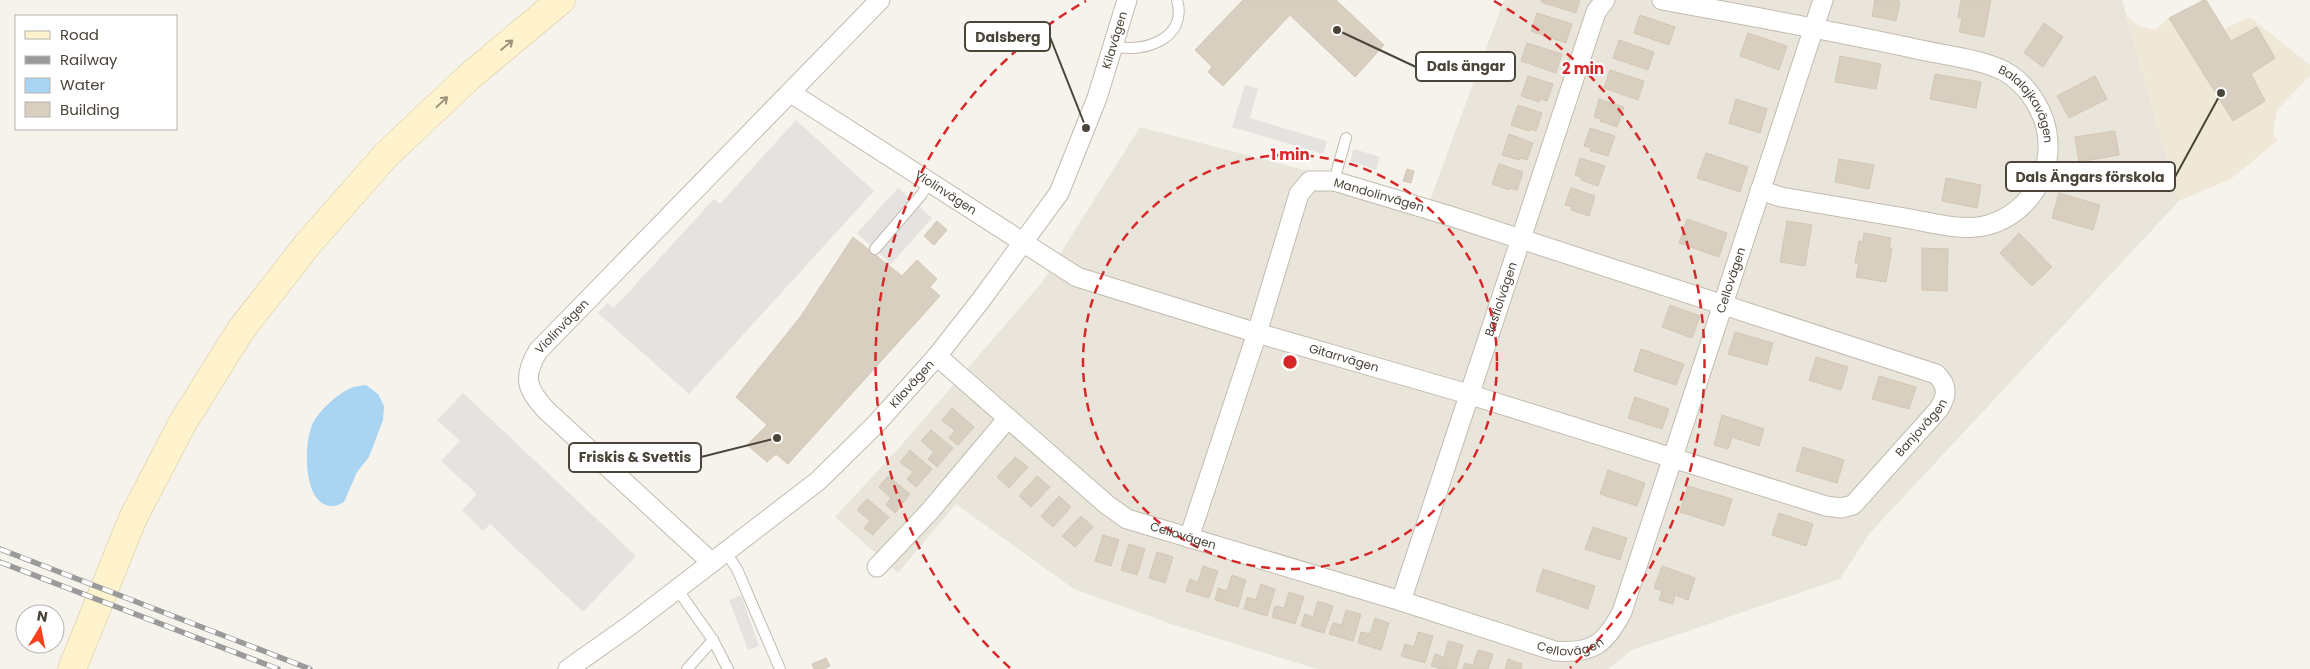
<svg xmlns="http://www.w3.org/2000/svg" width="2310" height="669" viewBox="0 0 2310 669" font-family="Poppins,sans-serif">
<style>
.residential{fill:#eae5da}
.education{fill:#efe8d6}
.parking{fill:#e5e3e0}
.water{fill:#a9d4f2}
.building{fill:#d8cfc1;stroke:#d3c7b4}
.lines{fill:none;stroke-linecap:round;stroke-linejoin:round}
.service-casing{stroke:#c2bbae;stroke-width:12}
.minor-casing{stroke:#c2bbae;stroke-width:21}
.secondary-casing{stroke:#d6c79b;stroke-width:29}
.service{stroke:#fff;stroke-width:10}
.minor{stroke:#fff;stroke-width:19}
.secondary{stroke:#fff3cd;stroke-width:28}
.rail-casing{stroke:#9a9a9a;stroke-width:5.5}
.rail{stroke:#fff;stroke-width:4;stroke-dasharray:11;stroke-linecap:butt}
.oneway{stroke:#9c937c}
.ring{fill:none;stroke:#d62828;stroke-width:2.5;stroke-dasharray:9 6}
.labels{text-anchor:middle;stroke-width:4;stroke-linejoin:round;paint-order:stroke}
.street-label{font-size:12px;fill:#4b4439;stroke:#fff}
.centre{fill:#d62828;stroke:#fff;stroke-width:2.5}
.ring-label{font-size:15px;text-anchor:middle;font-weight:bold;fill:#d62828;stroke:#fff;stroke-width:4;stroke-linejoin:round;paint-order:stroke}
.leader{fill:none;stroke:#4b4439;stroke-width:2}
.callout-dot{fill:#4b4439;stroke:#fff;stroke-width:2}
.callout{fill:#fff;stroke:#4b4439;stroke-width:2}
.callout-label{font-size:14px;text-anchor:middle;font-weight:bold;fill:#4b4439}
</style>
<rect width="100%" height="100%" fill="#f6f3ec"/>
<path class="residential" d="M1504,0h618l57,201 -310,333 -29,45 -208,71 -24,19h-291l-143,-44 -100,-36 -118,-85 -58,69 -63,-56 63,-68 145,-168 97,-154 168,44 115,48z"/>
<path class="education" d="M2204,0h2l18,29 26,-12 60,48v11l-33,34 -4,21 4,10 -46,38 -52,22 -52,-184 12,9 16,4 14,-12z"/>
<g class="parking">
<path d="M1245,85l13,4 -8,29 77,23 -4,13 -91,-27z"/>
<path d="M796,120l78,71 -185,203 -91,-81 9,-10 7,5 100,-109 6,5z"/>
<path d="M1354,149l26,8 -4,13 -26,-9z"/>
<path d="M898,188l34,30 -41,46 -34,-31z"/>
<path d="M463,393l173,163 -53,56 -93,-88 -7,7 -21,-21 15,-16 -36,-33 19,-20 -23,-21z"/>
<path d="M741,595l18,51 -11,4 -19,-50z"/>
</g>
<path class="water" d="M366,385l12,9 6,12 -1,14 -14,37 -12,15 -13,30c-3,1 -7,4 -10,4 -31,2 -30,-59 -23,-78 4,-14 26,-34 40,-40 4,-2 10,-2 15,-3z"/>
<g class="building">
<path d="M1243,0h93l48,45 -29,32 -65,-62 -67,71 -15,-14 4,-5 -17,-17z"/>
<path d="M1541,0h39l-4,13 -35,-11z"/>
<path d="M1875,0h23l2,2 -4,19 -24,-5z"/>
<path d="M1961,0h30l-7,37 -25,-5 3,-14h-4z"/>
<path d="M2204,0h2l25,41 26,-14 18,31 -24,16 14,27 -32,20 -64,-103z"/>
<path d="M1537,13l35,11 -6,19 -35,-12z"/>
<path d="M1640,15l35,12 -6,18 -35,-12z"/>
<path d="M2044,23l19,14 -20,30 -19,-14z"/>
<path d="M1748,33l39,13 -8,24 -39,-14z"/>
<path d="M1619,40l35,12 -6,18 -35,-12z"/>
<path d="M1527,43l35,11 -6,19 -35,-12z"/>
<path d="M1840,56l41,8 -5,25 -41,-7z"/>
<path d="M1610,70l34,11 -6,19 -34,-12z"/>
<path d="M1935,74l46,8 -5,26 -46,-9z"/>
<path d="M1528,76l25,8 -6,17 -7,-2 -1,3 -18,-6z"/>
<path d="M2095,76l12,23 -38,19 -12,-22z"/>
<path d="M1599,99l25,8 -7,20 -17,-6 1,-2 -7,-2z"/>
<path d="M1736,99l31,10 -7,24 -31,-10z"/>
<path d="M1518,105l24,8 -6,18 -6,-2 -1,2 -18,-6z"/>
<path d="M1590,128l25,8 -7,20 -18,-5 1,-3 -7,-2z"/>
<path d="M2115,131l4,24 -40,7 -4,-25z"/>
<path d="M1509,134l24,9 -6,17 -7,-2 -1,2 -17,-5z"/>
<path d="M1706,153l42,14 -8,25 -43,-14z"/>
<path d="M1580,158l25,8 -7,20 -17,-6 1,-2 -7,-3z"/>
<path d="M1839,159l35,6 -5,24 -34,-7z"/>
<path d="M1499,164l24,8 -6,18 -7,-2 -1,2 -17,-6z"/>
<path d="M1407,169l7,2 -3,12 -8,-2z"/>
<path d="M1946,178l35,7 -4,23 -35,-7z"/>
<path d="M1571,188l24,8 -6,20 -18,-6 1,-3 -7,-2z"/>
<path d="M2059,193l41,12 -7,25 -41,-12z"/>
<path d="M1687,219l40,14 -8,24 -40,-14z"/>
<path d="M937,221l10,9 -13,15 -10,-9z"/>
<path d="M1787,221l25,4 -7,41 -25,-4z"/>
<path d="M1864,233l27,5 -2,10h3l-6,34 -30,-5 3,-14h-4l4,-22 4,1z"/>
<path d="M2019,233l33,34 -20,19 -32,-33z"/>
<path d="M853,237l49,39 15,-16 20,19 -7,8 10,9 -152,168 -12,-10 -9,8 -20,-17 20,-20 -31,-28 65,-81z"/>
<path d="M1922,248l26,1 -1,42 -25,-1z"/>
<path d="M1670,305l30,11 -8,22 -30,-11z"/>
<path d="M1735,332l38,11 -6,22 -39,-11z"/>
<path d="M1641,349l43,15 -8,21 -42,-14z"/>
<path d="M1816,357l32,10 -7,23 -32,-10z"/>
<path d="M1879,376l37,11 -7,22 -37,-10z"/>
<path d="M1635,397l34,12 -7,20 -34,-11z"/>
<path d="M952,408l22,19 -16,18 -9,-7 6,-7 -13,-11z"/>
<path d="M1722,415l42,14 -5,17 -27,-9 -4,12 -14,-4z"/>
<path d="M931,430l22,18 -16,19 -9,-8 6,-7 -13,-11z"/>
<path d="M1803,447l41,13 -7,23 -41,-12z"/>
<path d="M910,450l22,19 -16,18 -9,-8 6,-7 -13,-10z"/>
<path d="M1015,457l13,10 -19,21 -12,-11z"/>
<path d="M1608,470l37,13 -8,23 -37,-12z"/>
<path d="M888,476l22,18 -15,19 -9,-8 5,-7 -12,-11z"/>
<path d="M1037,476l13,11 -19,20 -12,-11z"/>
<path d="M1688,486l44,13 -8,27 -44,-14z"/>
<path d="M1059,496l12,11 -18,20 -12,-11z"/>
<path d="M867,499l22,18 -16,18 -9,-7 6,-7 -13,-11z"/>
<path d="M1779,513l34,11 -7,22 -34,-11z"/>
<path d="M1081,516l12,11 -18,20 -13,-11z"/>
<path d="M1593,527l34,11 -7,22 -35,-11z"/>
<path d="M1103,535l16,5 -8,26 -16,-5z"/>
<path d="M1129,544l16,5 -8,26 -16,-5z"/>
<path d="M1157,552l16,5 -8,26 -16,-5z"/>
<path d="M1203,566l15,5 -9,27 -23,-7 4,-12 8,3z"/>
<path d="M1662,566l33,12 -7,22 -13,-5 -2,9 -14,-4 3,-9 -8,-3z"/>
<path d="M1543,569l52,17 -7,23 -52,-18z"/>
<path d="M1232,575l14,5 -8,27 -23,-7 3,-12 9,3z"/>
<path d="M1261,584l14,5 -8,27 -23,-7 3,-12 9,3z"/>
<path d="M1289,592l15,5 -9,27 -23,-7 3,-11 9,2z"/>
<path d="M1318,601l15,5 -9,27 -23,-7 4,-12 8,3z"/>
<path d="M1346,610l15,4 -8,27 -24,-7 4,-11 9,2z"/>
<path d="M1375,618l14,5 -8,27 -23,-7 3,-11 9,2z"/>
<path d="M1418,632l15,4 -8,27 -24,-7 4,-12 9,3z"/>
<path d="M1448,641l15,4 -7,24h-13l-12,-3 4,-12 9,3z"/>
<path d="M1478,650l15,4 -5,15h-25l2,-6 8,2z"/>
<path d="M826,658l4,8 -6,3h-10l-2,-5z"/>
<path d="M1508,659l14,5 -1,5h-16z"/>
</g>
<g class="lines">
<defs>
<g id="service">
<path d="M1114,46c30,8 74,-8 63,-46"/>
<path d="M1334,181l12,-43"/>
<path d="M875,249l47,-55 6,-11"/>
<path d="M725,551l12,18 43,100"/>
<path d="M677,589l36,51 15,29"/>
<path d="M687,669l26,-29"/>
</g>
<g id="minor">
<path id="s1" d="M1662,0c83,15 167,30 250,48 28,7 67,10 92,23 24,13 43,43 44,71 2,40 -26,75 -64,84 -25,5 -55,-4 -79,-8 -42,-7 -83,-14 -124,-21l-21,-7"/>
<path id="s2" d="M791,93l286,184 180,56 211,61 358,112 15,2 12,-3 85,-95c9,-13 11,-24 -2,-36l-489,-159 -113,-34h-24l-11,13 -42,139 -68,205"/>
<path id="s3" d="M937,356l169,148 21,15 274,82 154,50c38,3 50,-7 67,-39l201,-612"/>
<path id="s4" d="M711,562l-165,-152c-19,-21 -24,-32 -8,-59l342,-351"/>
<path d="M877,567l52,-55 79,-94"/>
<path id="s5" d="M1401,601l195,-589 9,-12"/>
<path id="s6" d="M568,669l61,-43 189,-145 58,-57 61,-68 44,-56 78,-107 38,-95 30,-98"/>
</g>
<path id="secondary" d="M72,669l61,-151 49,-94 58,-93 67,-86 79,-90 84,-79 91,-76"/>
</defs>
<use href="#service" class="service-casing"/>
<use href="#minor" class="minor-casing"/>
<use href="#secondary" class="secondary-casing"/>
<use href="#service" class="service"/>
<use href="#minor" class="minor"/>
<use href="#secondary" class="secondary"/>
<defs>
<g id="rail">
<path d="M0,549l310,120"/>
<path d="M0,562l278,107"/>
</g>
</defs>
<use href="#rail" class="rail-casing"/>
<use href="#rail" class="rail"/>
</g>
<defs><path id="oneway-shaft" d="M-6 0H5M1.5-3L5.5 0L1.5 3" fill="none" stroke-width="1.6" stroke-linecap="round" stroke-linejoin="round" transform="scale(1.25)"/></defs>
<g class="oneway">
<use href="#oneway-shaft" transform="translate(507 45) rotate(-40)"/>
<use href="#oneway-shaft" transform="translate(442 102) rotate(-43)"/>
</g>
<g class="ring">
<circle cx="1290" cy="362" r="207"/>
<path d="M1010 668A415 415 0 0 1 1086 1M1494 1A415 415 0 0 1 1570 668"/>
</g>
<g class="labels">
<g class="street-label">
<text dy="4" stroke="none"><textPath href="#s6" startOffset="852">Kilavägen</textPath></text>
<text dy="4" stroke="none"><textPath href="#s1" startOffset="391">Balalajkavägen</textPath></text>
<text dy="4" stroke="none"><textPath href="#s2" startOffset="184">Violinvägen</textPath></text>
<text transform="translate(1379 195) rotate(16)" y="4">Mandolinvägen</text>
<text dy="4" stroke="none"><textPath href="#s3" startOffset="1132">Cellovägen</textPath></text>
<text dy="4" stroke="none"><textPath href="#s5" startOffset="318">Basfiolvägen</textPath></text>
<text dy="4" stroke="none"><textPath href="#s4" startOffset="325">Violinvägen</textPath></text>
<text dy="4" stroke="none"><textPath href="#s2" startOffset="619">Gitarrvägen</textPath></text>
<text dy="4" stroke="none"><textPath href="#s6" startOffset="448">Kilavägen</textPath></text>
<text dy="4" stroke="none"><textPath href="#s2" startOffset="1254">Banjovägen</textPath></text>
<text dy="4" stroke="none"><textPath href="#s3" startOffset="309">Cellovägen</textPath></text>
<text dy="4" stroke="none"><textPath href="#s3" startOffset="714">Cellovägen</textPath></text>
</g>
</g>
<circle cx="1290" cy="362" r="8" class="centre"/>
<g class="ring-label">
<text x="1583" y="74">2 min</text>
<text x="1290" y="160">1 min</text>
</g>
<path class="leader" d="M1086 128L1050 37M1337 30L1416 67M2221 93L2175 177M777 438L701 457"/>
<g class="callout-dot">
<circle cx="1086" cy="128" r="5"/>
<circle cx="1337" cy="30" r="5"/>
<circle cx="2221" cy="93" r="5"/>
<circle cx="777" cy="438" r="5"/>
</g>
<g class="callout">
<rect x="965" y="22" width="85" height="29" rx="5"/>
<rect x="1416" y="52" width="99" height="29" rx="5"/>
<rect x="2006" y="162" width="169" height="29" rx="5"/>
<rect x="569" y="443" width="132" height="29" rx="5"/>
</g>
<g class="callout-label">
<text x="1008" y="42">Dalsberg</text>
<text x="1466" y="71">Dals ängar</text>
<text x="2090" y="182">Dals Ängars förskola</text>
<text x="635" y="462">Friskis &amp; Svettis</text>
</g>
<rect x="15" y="15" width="162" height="115" fill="#ffffff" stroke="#b7b4b0"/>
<rect x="25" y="31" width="25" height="8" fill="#fff3cd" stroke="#b7b4b0"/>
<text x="60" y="40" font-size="15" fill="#4b4439">Road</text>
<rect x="25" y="56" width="25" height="8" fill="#9a9a9a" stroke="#b7b4b0"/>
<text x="60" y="65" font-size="15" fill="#4b4439">Railway</text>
<rect x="25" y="78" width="25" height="15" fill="#a9d4f2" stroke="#b7b4b0"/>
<text x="60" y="90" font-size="15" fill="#4b4439">Water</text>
<rect x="25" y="102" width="25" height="15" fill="#d8cfc1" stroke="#b7b4b0"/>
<text x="60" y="115" font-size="15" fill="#4b4439">Building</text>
<g transform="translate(40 629) rotate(10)"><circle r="24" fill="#ffffff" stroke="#b7b4b0"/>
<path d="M0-4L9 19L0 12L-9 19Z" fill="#fc3f1d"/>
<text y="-8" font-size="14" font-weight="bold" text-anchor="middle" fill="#4b4439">N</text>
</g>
</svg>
